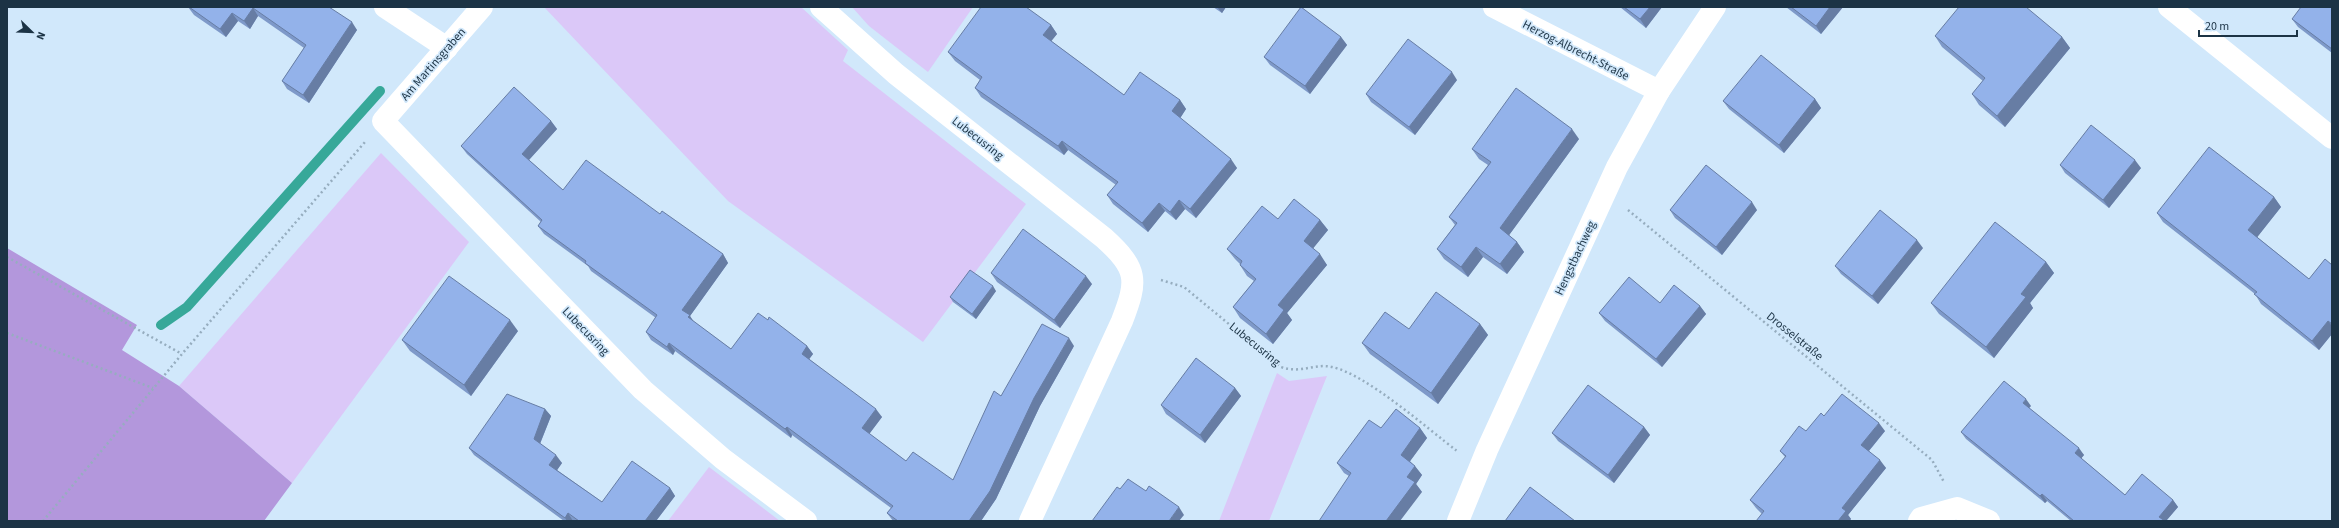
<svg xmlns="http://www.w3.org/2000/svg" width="2339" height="528" viewBox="0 0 2339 528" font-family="'Source Sans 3',sans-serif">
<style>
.green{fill:#dbc8f8}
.forest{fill:#b397dc}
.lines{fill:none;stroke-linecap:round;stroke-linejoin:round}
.stream{stroke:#37a899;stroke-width:10}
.path{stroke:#96adbf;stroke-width:2.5;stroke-dasharray:2 3;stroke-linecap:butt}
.minor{stroke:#fff;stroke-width:22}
.wall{fill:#7e99c9}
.shaded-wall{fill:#677da4}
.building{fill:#93b2ea;stroke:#677da4}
.labels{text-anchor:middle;stroke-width:3.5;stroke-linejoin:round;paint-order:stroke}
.street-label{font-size:12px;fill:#1c3345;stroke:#d1e8fb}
</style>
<rect width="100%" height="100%" fill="#d1e8fb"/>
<g class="green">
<path d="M544,7h257l47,43 -5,11 183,143 -103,138 -195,-141z"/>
<path d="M852,7h121l-45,65 -59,-46z"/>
<path d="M381,153l88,89 -177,241 -113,-97z"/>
<path d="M1277,373l12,8 38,-5 -58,145h-50z"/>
<path d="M709,467l71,54h-112z"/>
</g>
<path class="forest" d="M7,248l130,77 -15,25 57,36 113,97 -28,38h-257z"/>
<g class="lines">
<path class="stream" d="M161,325l26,-18 193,-216"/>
<g class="path">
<path d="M1628,210l304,250 12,22"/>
<path d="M7,257l175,97"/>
<path d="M1161,280l23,7 97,80c20,7 34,-4 51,0 34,7 96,62 125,84"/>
<path d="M7,333l146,55"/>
<path d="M43,521l139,-167 183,-212"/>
</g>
<g class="minor">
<path d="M385,7l62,41"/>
<path d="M482,7l-99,114 260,269 80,69 83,62"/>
<path d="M821,7l75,67 208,164c34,31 34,42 18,83l-92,200"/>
<path d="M1494,7l165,84"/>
<path d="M2169,7l163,131"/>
<path d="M1458,521l29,-71 130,-283 42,-76 56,-84"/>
<path d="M1919,521l2,-3 36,-10 32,13"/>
</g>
</g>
<g class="wall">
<path d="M188,7h141l28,23 -48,73 -22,-14 -5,-8 22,-33 -46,-32 -8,13 -12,-8 -12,16 -32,-22z"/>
<path d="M1213,7h13l-4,6z"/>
<path d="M1620,7h42l-16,21z"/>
<path d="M1786,7h57l-22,27z"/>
<path d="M2332,7v46l-34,-26 -6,-8z"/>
<path d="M1051,25l6,9 -6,7 73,54 56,5 6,9 -6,9 57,50 -41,50 -11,-9 -9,11 -11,-9 -17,21 -35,-28 -6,-9 9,-10 -48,-35 -4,5 -83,-58 -6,-9 5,-8 -25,-19 -7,-9z"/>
<path d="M1935,36l127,1 8,11 -65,79 -26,-22 -7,-11 11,-13 -41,-34z"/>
<path d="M1341,37l6,8 -37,49 -40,-29 -6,-8z"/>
<path d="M1457,80l-42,55 -44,-33 -5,-8z"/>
<path d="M1815,99l6,9 -37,45 -55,-44 -6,-8z"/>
<path d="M551,121l6,8 -28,31 34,30 97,24 63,40 5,9 -38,53 4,6 37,27 37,-29 39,26 6,8 -4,5 73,58 -13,17 37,27 47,19 48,-84 73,-50 -34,60 -44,93 -15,22h-88l-6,-8 4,-5 -99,-73 -1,3 -116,-87 -2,4 -22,-15 -5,-8 10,-14 -65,-47 -3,-5 -44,-32 -6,-8 3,-4 -74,-68 -6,-8z"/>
<path d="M1579,139l-70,96 8,7 7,10 -17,22 -24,-17 -15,20 -24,-18 -7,-10 18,-24 -6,-8 39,-52 -9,-6 -7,-10z"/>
<path d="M2060,165l81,3 -32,40 -44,-35z"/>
<path d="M2274,197l7,10 -24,30 52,42 23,-14v69l-13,16 -58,-46 -6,-10 -92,-72 -6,-9z"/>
<path d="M1670,210h87l-35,45 -47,-37z"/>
<path d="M1278,219l42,1 8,10 -15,18 14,17 -40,48 5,7 -19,24 -33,-26 -7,-11 21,-26 -7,-5 -7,-11v-1l-5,-5 -8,-10z"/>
<path d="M1923,248l-45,56 -37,-30 -6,-8z"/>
<path d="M2046,262l8,11 -24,30 3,5 -39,50 -55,-44 -8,-11z"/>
<path d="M991,273l101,11 -32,44 -63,-46z"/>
<path d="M996,291l-20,28 -23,-17 -3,-5z"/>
<path d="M1700,306l6,8 -44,53 -57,-46 -6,-8z"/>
<path d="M1480,324l8,11 -50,69 -68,-50 -8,-11 47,-14z"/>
<path d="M518,331l-47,65 -61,-45 -8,-11z"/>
<path d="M1235,388l6,8 -36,47 -39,-29 -5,-9z"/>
<path d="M2031,406l-2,2 55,47 -3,3 44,37 48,5 5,7 -12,14h-95l-24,-20 -2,2 -79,-64 -5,-7z"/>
<path d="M545,409l6,7 -11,28 22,19 -5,7 45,32 68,-14 5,8 -19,25h-92l-90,-66 -5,-7z"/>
<path d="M1824,416l61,15 -16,20 17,17 -38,47 3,4 -89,-5 -6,-6 -6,-8 35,-43 -5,-6 26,-20z"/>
<path d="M1644,427l6,8 -36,48 -56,-42 -6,-8z"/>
<path d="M1381,428h39l7,10 -17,23 12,14 -6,9 6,8 -73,-16 -5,-3 -7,-10z"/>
</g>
<g class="shaded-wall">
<path d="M1217,7h9l-4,6z"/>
<path d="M1650,7h12l-16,21 -6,-9z"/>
<path d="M1830,7h13l-22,27 -5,-8z"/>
<path d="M253,8l5,8 -8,13 -6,-8z"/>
<path d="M232,13l6,8 -12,16 -6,-8z"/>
<path d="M352,22l5,8 -48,73 -6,-8z"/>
<path d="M1051,25l6,9 -8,10 -6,-9z"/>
<path d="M1341,37l6,8 -37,49 -5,-8z"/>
<path d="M2062,37l8,11 -65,79 -8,-11z"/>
<path d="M1452,72l5,8 -42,55 -6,-8z"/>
<path d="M1815,99l6,9 -37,45 -5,-8z"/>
<path d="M1180,100l6,9 -7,11 -7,-9z"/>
<path d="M551,121l6,8 -30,33 -5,-8z"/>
<path d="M1572,129l7,10 -72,99 -7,-10z"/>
<path d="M1062,141l6,9 -4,5 -6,-9z"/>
<path d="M1231,159l6,9 -41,50 -6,-9z"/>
<path d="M2135,160l6,8 -32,40 -6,-8z"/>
<path d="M2274,197l7,10 -26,33 -7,-10z"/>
<path d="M1179,200l6,9 -9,11 -6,-8z"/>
<path d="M1752,202l5,8 -35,45 -6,-8z"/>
<path d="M1159,203l6,8 -17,21 -6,-9z"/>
<path d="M1320,220l8,10 -17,21 -7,-10z"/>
<path d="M1917,240l6,8 -45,56 -6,-8z"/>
<path d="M1517,242l7,10 -17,22 -7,-10z"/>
<path d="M1476,247l7,10 -15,20 -7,-10z"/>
<path d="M723,254l5,9 -38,53 5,8 -1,2 -12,-16z"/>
<path d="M1320,254l7,11 -40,48 5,7 -19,24 -7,-10 12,-29z"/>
<path d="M2046,262l8,11 -24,30 3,5 -39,50 -8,-11 35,-53z"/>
<path d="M1086,276l6,8 -32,44 -6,-8z"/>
<path d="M993,286l3,5 -20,28 -4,-5z"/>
<path d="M1700,306l6,8 -44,53 -6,-8z"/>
<path d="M510,320l8,11 -47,65 -7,-11z"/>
<path d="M2328,321l4,5v8l-13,16 -7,-9z"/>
<path d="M1480,324l8,11 -50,69 -7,-11z"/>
<path d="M1069,338l5,8 -34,60 -44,93 -15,22h-12l65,-123z"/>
<path d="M669,343l6,8 -2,4 -6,-8z"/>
<path d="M807,346l6,8 -6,8 -5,-8z"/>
<path d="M1235,388l6,8 -36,47 -5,-8z"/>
<path d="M2026,399l5,7 -4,4 -4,-7z"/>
<path d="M545,409l6,7 -12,30 -5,-7z"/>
<path d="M876,409l6,8 -15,20 -5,-9z"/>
<path d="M1879,423l6,8 -18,22 -6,-8z"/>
<path d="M787,427l5,8 -1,3 -6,-9z"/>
<path d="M1644,427l6,8 -36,48 -6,-8z"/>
<path d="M1420,428l7,10 -19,26 -7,-9z"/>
<path d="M2079,448l5,7 -4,5 -5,-7z"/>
<path d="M556,455l6,8 -7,10 -6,-8z"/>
<path d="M1880,460l6,8 -38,47 3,4 -1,2h-12l4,-13z"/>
<path d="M1415,466l7,9 -6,9 6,8 -22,29h-14l21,-44z"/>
<path d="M670,488l5,8 -19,25h-11z"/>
<path d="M2042,494l5,7 -2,2 -5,-7z"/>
<path d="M2173,500l5,7 -12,14h-4l-3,-4z"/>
<path d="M1179,507l5,8 -5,6h-10z"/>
<path d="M568,513l5,8h-6l-2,-3z"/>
</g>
<g class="building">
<path d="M189,7h140l23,15 -49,73 -21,-14 24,-36 -53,-37 -9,13 -12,-8 -12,16z"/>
<path d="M981,7h45l25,18 -8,10 81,60 16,-23 40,28 -8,11 59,48 -41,50 -11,-9 -9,12 -11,-9 -17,20 -35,-28 11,-13 -56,-41 -4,5 -83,-58 7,-11 -34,-25z"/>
<path d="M1301,7l40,30 -36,49 -41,-29z"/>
<path d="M1624,7h26l-10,12z"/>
<path d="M1791,7h39l-14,19z"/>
<path d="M1959,7h67l36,30 -65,79 -25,-22 13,-16 -50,-42z"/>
<path d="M2301,7h31v42l-40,-30z"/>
<path d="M1408,39l44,33 -43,55 -43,-33z"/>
<path d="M1761,55l54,44 -36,46 -56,-44z"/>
<path d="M514,87l37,34 -29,33 41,36 23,-30 74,54 2,-3 61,43 -41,56 8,5 -2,2 43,32 27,-36 10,7 1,-3 38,29 -5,8 74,55 -14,19 44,33 7,-9 40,28 41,-89 7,5 41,-72 27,14 -35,60 -44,93 -21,30h-71l-11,-8 6,-7 -106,-79 -2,2 -116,-86 -2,4 -21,-15 11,-17 -72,-52 1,-2 -48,-35 4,-6 -81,-74z"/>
<path d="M1516,88l56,41 -72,99 17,14 -17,22 -24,-17 -15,20 -24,-18 20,-26 -8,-6 42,-55 -19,-13z"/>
<path d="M2091,125l44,35 -32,40 -43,-35z"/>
<path d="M2209,147l65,50 -26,33 61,49 16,-20 7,6v59l-4,-3 -16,20 -58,-47 3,-2 -100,-79z"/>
<path d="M1706,165l46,37 -36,45 -46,-37z"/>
<path d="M1294,199l26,21 -16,21 16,13 -42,51 6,5 -18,24 -33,-27 23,-28 -16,-14 2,-4 -15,-12 35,-43 16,13z"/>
<path d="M1880,210l37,30 -45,56 -37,-30z"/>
<path d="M1995,222l51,40 -25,32 5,3 -40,50 -55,-44z"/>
<path d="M1023,229l63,47 -32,44 -63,-47z"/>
<path d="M970,270l23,16 -21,28 -22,-17z"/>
<path d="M449,276l61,44 -46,65 -62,-45z"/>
<path d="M1629,277l31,26 14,-18 26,21 -44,53 -57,-46z"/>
<path d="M1436,292l44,32 -49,69 -69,-50 23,-31 24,17z"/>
<path d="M1196,358l39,30 -35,47 -39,-30z"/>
<path d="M2004,381l22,18 -3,4 56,45 -4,5 50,42 17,-21 31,26 -14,17 6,4h-91l-32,-27 -2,2 -79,-64z"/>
<path d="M1588,385l56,42 -36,48 -56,-42z"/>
<path d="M507,394l38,15 -11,30 22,16 -7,10 53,37 30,-41 38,27 -25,33h-66l-11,-8 -3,5 -96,-70z"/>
<path d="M1842,394l37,29 -18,22 19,15 -38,48 4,3 -8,10h-82l8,-10 -14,-11 36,-44 -6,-5 19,-25 7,5 15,-18 3,3z"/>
<path d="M1396,409l24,19 -19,27 14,11 -8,11 8,5 -29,39h-67l32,-48 -14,-10 32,-43 12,8z"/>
<path d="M1128,479l18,12 3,-5 30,21 -10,14h-77l25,-34 3,2z"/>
<path d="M1530,487l45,34h-70z"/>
</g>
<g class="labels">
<g class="street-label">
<text transform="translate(1576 50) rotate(27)" y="4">Herzog-Albrecht-Straße</text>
<text transform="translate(433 64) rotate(-49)" y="4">Am Martinsgraben</text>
<text transform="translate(978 138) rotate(38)" y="4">Lubecusring</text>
<text transform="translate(1575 258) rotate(-65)" y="4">Hengstbachweg</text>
<text transform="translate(586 331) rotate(46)" y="4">Lubecusring</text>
<text transform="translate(1795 336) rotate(39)" y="4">Drosselstraße</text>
<text transform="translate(1255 344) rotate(39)" y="4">Lubecusring</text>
</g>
</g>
<rect width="2339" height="528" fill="none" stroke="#1c3345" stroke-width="16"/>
<g transform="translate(32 32) rotate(113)" stroke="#d1e8fb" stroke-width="3" paint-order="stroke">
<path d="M0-3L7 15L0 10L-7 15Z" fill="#1c3345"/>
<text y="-6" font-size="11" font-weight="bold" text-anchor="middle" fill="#1c3345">N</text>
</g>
<path d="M2199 30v6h98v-6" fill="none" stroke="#1c3345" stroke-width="2"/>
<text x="2205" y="30" font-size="12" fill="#1c3345" stroke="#d1e8fb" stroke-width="3" paint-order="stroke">20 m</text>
</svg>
